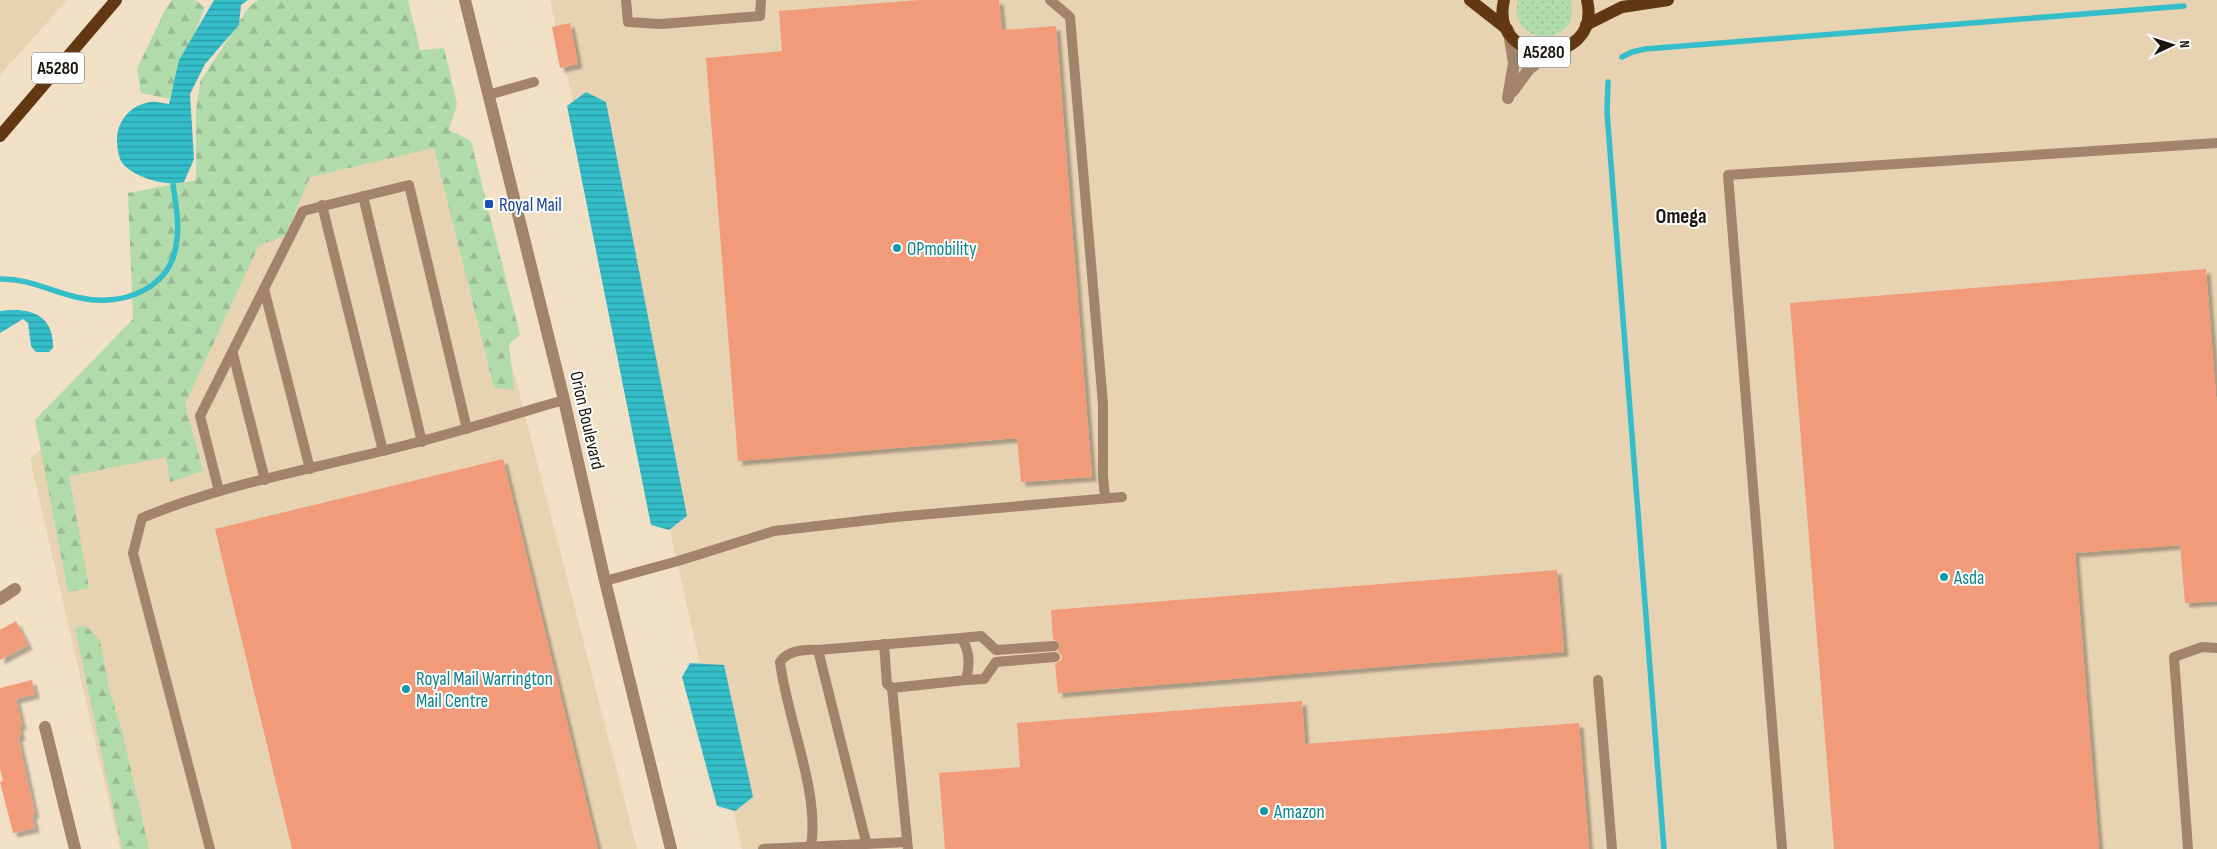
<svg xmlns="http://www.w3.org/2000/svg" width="2217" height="849" viewBox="0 0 2217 849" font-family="'Sofia Sans Condensed',sans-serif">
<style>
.built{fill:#e7d2b2}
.grass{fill:url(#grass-dots)}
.forest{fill:url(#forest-firs)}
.water{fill:url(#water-rules)}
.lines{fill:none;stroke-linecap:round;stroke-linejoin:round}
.stream{stroke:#34bec9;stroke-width:5.5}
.building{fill:#f29b7a;filter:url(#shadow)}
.lane{stroke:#a2836b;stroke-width:10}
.street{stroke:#a2836b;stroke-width:12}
.primary{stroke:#613811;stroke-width:12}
.transit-dot{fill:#1a4fb4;stroke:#fff;stroke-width:2}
.culture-dot{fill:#0f9aa8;stroke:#fff;stroke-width:2}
.labels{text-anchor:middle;stroke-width:4;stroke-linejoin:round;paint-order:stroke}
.shield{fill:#fff;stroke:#5f5c55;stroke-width:1}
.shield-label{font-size:18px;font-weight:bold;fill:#1b160c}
.transit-label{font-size:19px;fill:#164399;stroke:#fff;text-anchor:start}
.culture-label{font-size:19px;fill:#0d838f;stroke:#fff;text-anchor:start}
.street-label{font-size:19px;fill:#1b160c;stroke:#fff}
.quarter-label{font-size:21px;font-weight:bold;fill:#1b160c;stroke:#fff}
</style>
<defs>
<pattern id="grass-dots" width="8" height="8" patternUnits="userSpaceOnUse" patternTransform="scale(1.25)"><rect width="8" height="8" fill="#b2dbac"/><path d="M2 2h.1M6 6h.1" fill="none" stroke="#98bb93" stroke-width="1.8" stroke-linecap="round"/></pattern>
<pattern id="forest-firs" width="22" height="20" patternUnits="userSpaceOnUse" patternTransform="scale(1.25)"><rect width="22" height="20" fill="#b2dbac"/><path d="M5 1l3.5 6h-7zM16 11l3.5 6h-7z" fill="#98bb93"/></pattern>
<pattern id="water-rules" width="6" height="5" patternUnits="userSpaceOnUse" patternTransform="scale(1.25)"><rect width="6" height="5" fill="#34bec9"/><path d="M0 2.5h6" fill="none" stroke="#2b99a2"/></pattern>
<filter id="shadow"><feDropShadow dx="4.5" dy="4.5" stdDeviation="1" flood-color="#0004"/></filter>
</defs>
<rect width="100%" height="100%" fill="#f1e0c6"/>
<g class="built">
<path d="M0,0h67l-67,75z"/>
<path d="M550,0h1667v849h-1475z"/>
<path d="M442,121l16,35 179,693h-517l-90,-390 11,-10 235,-285z"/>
</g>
<path class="grass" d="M1518,0h53c11,50 -65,47 -53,0z"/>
<g class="forest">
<path d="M172,0h23l10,7 -36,92 -28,-6 -4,-24 29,-61z"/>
<path d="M258,0h150l12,50 24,-2 13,56 -8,26 22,11 49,194 -11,9 5,46 -20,-2 -60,-240 -124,29 -25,59 -26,9 -74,159 18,67 -33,11 -4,-25 -97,19 20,112 -21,4 -33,-172 98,-101 -5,-126 68,-13v-69l4,-29 49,-75z"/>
<path d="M86,626l14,15 9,47 14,47 26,114h-27l-47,-221z"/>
</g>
<g class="water">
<path d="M214,0h34l-7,5 -2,20 -34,39 -15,30 4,65 -10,23c-16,5 -49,-4 -61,-18 -5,-6 -6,-18 -6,-26 1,-18 14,-33 33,-36 6,-1 14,2 19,2l10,-44z"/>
<path d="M586,92l20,10 81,414 -18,14 -18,-5 -84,-419z"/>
<path d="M0,311c29,-4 54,3 53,37l-4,4h-13l-5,-6 -3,-23 -5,-4 -23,14z"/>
<path d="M690,663l34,2 29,132 -18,14 -18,-5 -35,-129z"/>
</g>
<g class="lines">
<g class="stream">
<path d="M1622,57l10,-5 13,-3 539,-43"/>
<path d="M1608,82l-1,30 57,737"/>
<path d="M0,279c30,-1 53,14 81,19 39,9 88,-8 95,-52 4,-20 0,-41 -3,-61"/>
</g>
</g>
<g class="building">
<path d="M919,0h80l3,30 54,-4 36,451 -71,5 -4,-44 -279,23 -32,-403 76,-7 -3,-40z"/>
<path d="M570,23l8,41 -18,4 -8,-41z"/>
<path d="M2206,269l11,140v192l-32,2 -5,-58 -105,8 24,296h-265l-44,-546z"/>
<path d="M503,459l95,390h-306l-77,-320z"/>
<path d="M1557,570l7,82 -506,41 -3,-29 6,-4 1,-4 -4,-5 2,-8 -7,-4 -2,-29z"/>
<path d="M16,621l12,24 -28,15v-30z"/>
<path d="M32,680l3,14 -19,5 6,26 -3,1 2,10 -3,1 17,77h-3l3,14 -22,5 -13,-51 3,-1 -3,-12v-81z"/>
<path d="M1302,701l3,43 274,-21 10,126h-644l-6,-76 81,-6 -3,-44z"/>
</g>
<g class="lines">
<g class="lane">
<path d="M626,0l2,22 33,2 99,-8 1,-16"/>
<path d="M1050,0l20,17 33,387v72l2,22"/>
<path d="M488,95l46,-13"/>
<path d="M363,196l59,246"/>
<path d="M322,205l61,246"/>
<path d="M264,289l46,180"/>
<path d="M233,354l32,126"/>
<path d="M219,491l-19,-75 103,-205 106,-26 58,244"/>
<path d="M605,581l73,-20 96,-30 122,-14 226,-20"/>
<path d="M961,638l20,-2 15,14 58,-4"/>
<path d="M884,644l3,40 5,4"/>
<path d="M818,650l143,-12c9,12 9,27 5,42l-74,8 16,161"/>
<path d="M966,680l18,-1 12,-17 59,-5"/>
<path d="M1598,680l14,169"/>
<path d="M811,846c9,-54 -24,-127 -31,-184 8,-12 24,-13 38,-12l48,192"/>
<path d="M210,849l-77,-296 9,-35c76,-32 160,-47 240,-67 62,-14 122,-34 182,-51"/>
<path d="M763,849l144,-7"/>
<path d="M1782,849l-54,-674 489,-32"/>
<path d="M2188,849l-14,-192 28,-10 15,1"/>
</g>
<g class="street">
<path d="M465,0l99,400 41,181 66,268"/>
<path d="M1512,92l17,-23 20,-16"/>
<path d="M1508,98l6,-35 -5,-31"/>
<path d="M0,599l15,-10"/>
<path d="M45,727l30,122"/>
</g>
<g class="primary">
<path d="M1470,0l37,29"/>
<path d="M1504,0c-16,68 99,68 83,0"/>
<path d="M1586,25l36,-18 46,-7"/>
<path d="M0,136l116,-136"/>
</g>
</g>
<rect class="transit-dot" x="484" y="199" width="10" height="10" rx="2.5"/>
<g class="culture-dot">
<circle cx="897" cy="248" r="5"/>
<circle cx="1944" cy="577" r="5"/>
<circle cx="406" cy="689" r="5"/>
<circle cx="1264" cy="811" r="5"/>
</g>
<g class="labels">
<g class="shield">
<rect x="1518" y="36.5" width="52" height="31" rx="4"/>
<rect x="32" y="52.5" width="52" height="31" rx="4"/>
</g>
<g class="shield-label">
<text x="1544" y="58">A5280</text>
<text x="58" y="74">A5280</text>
</g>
<g class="transit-label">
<text x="499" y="211">Royal Mail</text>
</g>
<g class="culture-label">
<text x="907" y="255">OPmobility</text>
<text x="1954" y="584">Asda</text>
<text x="416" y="685">Royal Mail Warrington<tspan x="416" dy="22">Mail Centre</tspan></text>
<text x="1274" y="818">Amazon</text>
</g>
<g class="street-label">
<text transform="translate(588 420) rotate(77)" y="7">Orion Boulevard</text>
</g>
<g class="quarter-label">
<text x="1681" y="223">Omega</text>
</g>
</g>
<g transform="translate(2172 45) rotate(86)" stroke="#ffffff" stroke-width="4" paint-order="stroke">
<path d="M0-4L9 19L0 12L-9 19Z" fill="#1b160c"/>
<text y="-8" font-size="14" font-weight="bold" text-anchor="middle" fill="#1b160c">N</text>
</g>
</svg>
